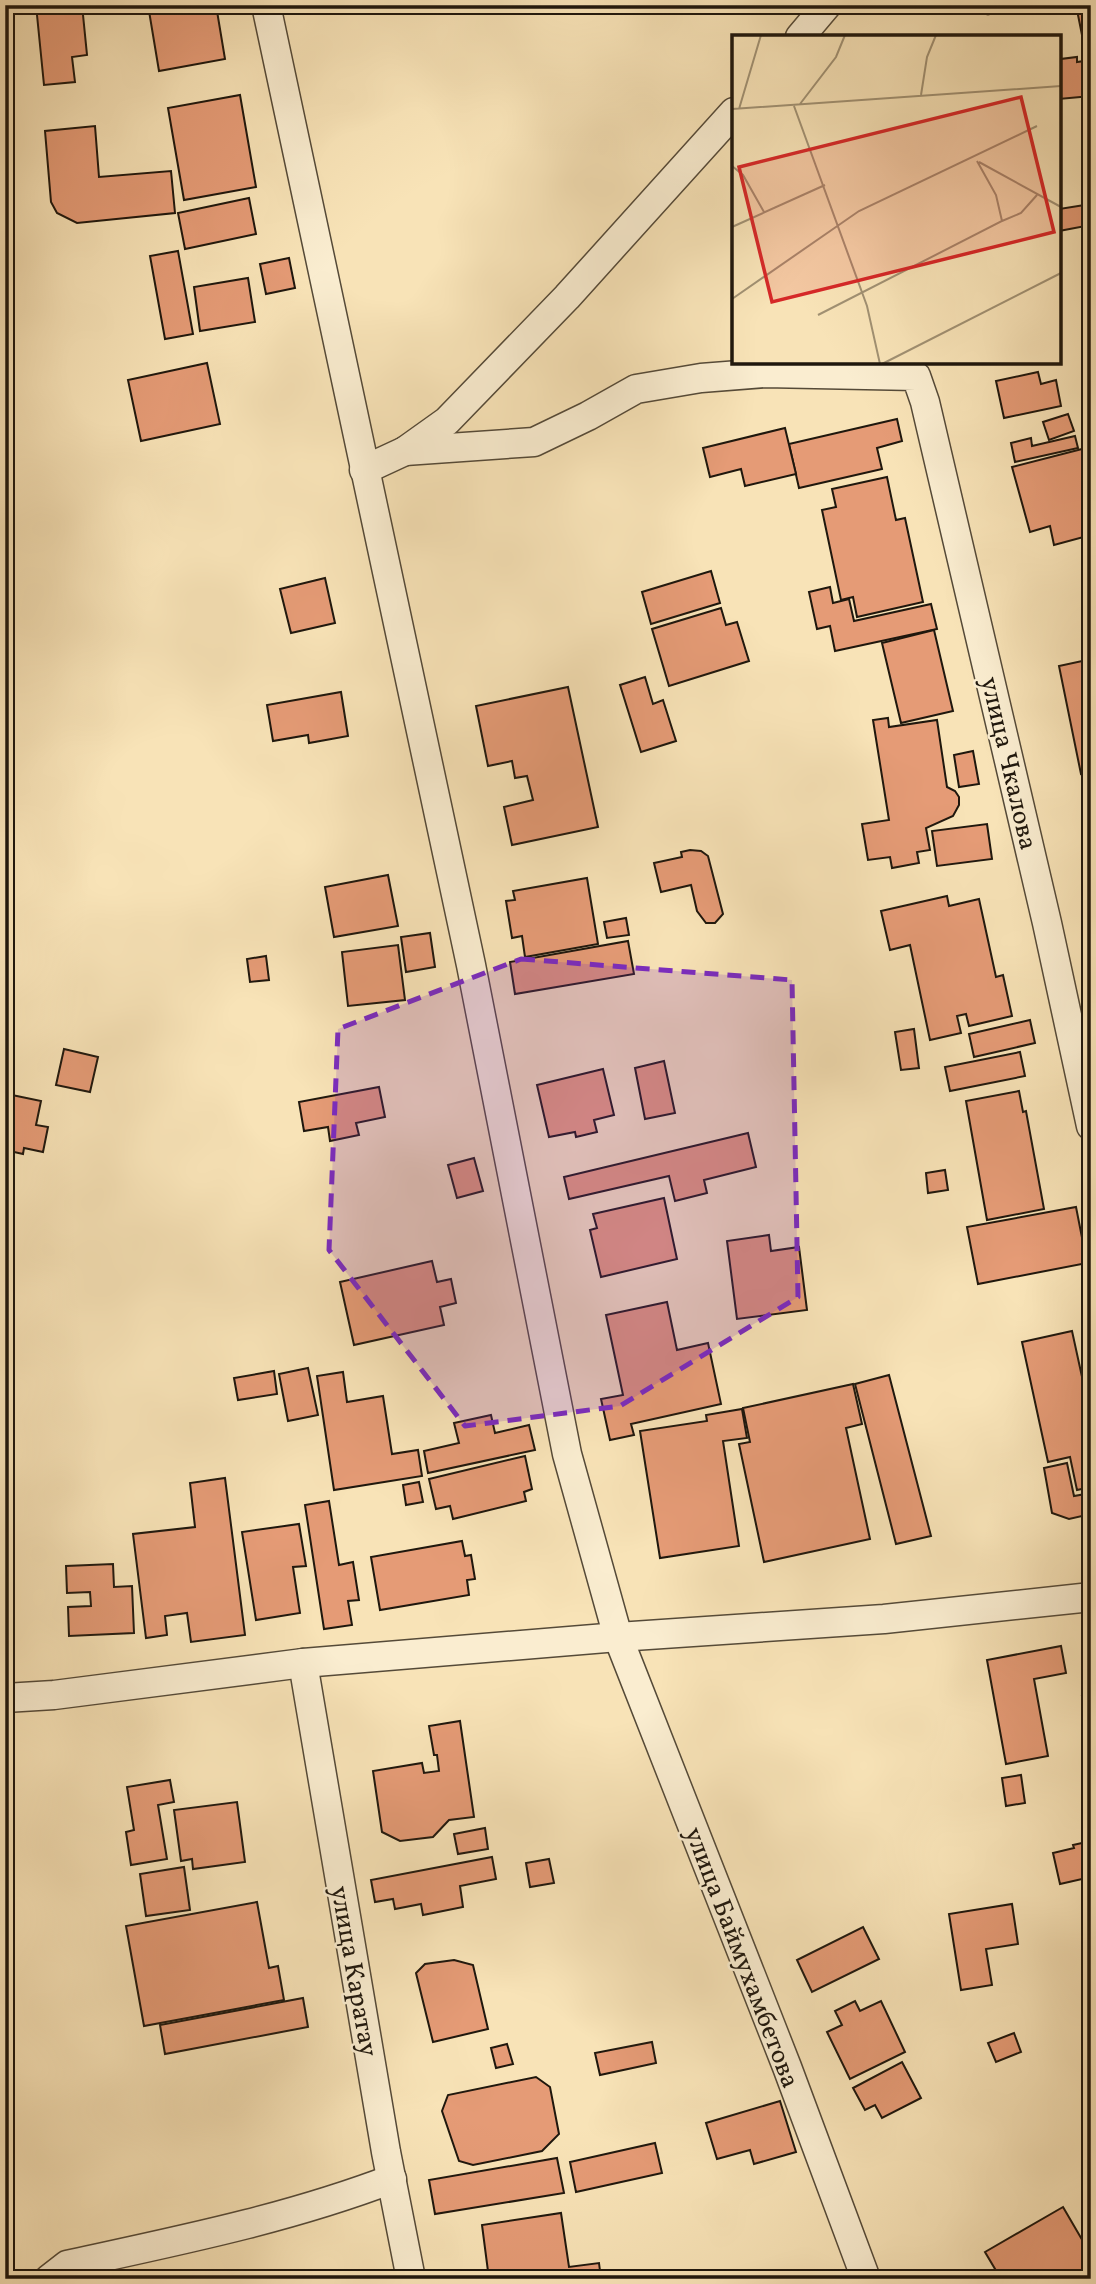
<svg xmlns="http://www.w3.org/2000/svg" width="1096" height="2284" viewBox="0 0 1096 2284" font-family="Vollkorn,serif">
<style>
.building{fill:#e59b76;stroke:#1f170d;stroke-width:2}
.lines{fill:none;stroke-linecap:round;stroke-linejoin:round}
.lane-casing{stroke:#554a38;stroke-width:17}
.street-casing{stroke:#554a38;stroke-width:31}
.lane{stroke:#faedd0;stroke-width:14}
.street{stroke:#faedd0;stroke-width:28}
.marked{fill:#7b2cbf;fill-opacity:0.2;stroke:#7b2cbf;stroke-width:5;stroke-dasharray:14 9;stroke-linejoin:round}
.labels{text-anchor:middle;stroke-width:5;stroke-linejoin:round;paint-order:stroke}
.street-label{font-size:26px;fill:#1f170d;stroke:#faedd0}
.inset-road{fill:none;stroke:#a19173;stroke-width:2}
.view{fill:#d62828;fill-opacity:0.15;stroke:#d62828;stroke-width:3.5}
.inset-edge{fill:none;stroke:#1f170d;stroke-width:3.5}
</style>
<rect width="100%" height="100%" fill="#f8e3b7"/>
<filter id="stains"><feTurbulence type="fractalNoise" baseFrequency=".00286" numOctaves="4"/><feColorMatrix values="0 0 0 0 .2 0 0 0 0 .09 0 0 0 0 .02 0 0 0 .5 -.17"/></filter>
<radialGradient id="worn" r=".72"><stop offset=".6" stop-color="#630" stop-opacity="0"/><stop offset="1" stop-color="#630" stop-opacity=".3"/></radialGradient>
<g class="building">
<path d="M36,5h46l5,50 -15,2 3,25 -31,3z"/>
<path d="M148,5h68l9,54 -66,12z"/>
<path d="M1076,5h15v49l-5,1z"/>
<path d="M1077,57v5l14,-2v36l-32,3 2,-40z"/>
<path d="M240,95l16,92 -72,13 -16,-92z"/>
<path d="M95,126l4,51 72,-6 4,42 -98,10 -20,-10 -6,-11 -6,-71z"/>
<path d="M249,198l7,36 -71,15 -7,-36z"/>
<path d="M1091,204v21l-32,6v-22z"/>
<path d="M178,251l15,83 -28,5 -15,-83z"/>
<path d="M289,258l6,30 -29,6 -6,-30z"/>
<path d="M248,278l7,44 -55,9 -6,-44z"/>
<path d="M207,363l13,61 -79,17 -13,-61z"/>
<path d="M1038,372l3,12 15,-4 5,26 -57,12 -8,-37z"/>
<path d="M1068,414l6,17 -25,9 -6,-18z"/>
<path d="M897,419l5,22 -25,7 5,21 -83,19 -10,-44z"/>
<path d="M785,428l11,46 -51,12 -4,-17 -31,8 -7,-29z"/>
<path d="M1075,436l3,12 -63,14 -4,-19 20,-5 1,8z"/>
<path d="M1082,449l9,32v54l-37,10 -4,-19 -20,6 -18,-65z"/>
<path d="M887,477l9,43 9,-2 18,84 -66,15 -4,-20 -12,3 -19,-90 14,-3 -4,-18z"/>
<path d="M711,571l9,32 -69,21 -9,-32z"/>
<path d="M325,578l10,45 -44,10 -11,-44z"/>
<path d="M830,587l3,16 16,-4 5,22 77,-17 6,25 -102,22 -5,-25 -13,3 -8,-37z"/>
<path d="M721,608l5,17 11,-3 12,39 -80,25 -17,-57z"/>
<path d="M934,630l19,81 -52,12 -19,-80z"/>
<path d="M1091,641v131l-10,2 -22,-108 28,-6 -4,-17z"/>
<path d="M645,677l8,27 10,-4 13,41 -35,11 -21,-67z"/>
<path d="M568,687l30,140 -86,18 -8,-38 29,-7 -6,-24 -12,2 -3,-17 -24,5 -12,-60z"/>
<path d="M341,692l7,44 -39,7 -1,-8 -35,6 -6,-36z"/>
<path d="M888,718l1,9 48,-7 10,67 8,4 4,6v8l-6,11 -27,12 4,22 -13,2 2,11 -27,5 -2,-11 -22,3 -6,-36 27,-4 -16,-100z"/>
<path d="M973,751l6,33 -20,3 -5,-32z"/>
<path d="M1091,788v29l-6,-28z"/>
<path d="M987,824l5,35 -55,7 -5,-35z"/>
<path d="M690,850l11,1 7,5 15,58 -8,9h-9l-9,-12 -6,-26 -30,7 -7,-29 28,-6 -1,-5z"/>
<path d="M388,875l10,51 -64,11 -9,-50z"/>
<path d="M587,878l11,66 -73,13 -3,-21 -10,2 -6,-37 9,-1 -2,-9z"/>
<path d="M947,896l2,10 30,-7 17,78 7,-2 9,41 -43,10 -3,-12 -9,2 4,17 -31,7 -20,-95 -20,5 -9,-39z"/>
<path d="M626,918l3,17 -22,3 -3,-16z"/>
<path d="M430,933l5,34 -29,5 -5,-35z"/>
<path d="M628,941l6,33 -119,20 -5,-32z"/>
<path d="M398,945l7,55 -57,6 -6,-54z"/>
<path d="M266,956l3,24 -19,2 -3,-23z"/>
<path d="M1030,1020l5,23 -61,14 -5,-23z"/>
<path d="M914,1029l5,39 -18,2 -6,-38z"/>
<path d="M64,1049l34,8 -8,35 -34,-7z"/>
<path d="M1020,1052l5,24 -75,15 -5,-24z"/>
<path d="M664,1061l11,52 -30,6 -10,-51z"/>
<path d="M603,1069l11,46 -20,5 3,12 -21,5 -1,-5 -26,5 -12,-52z"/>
<path d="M379,1087l6,30 -29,6 3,12 -29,6 -2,-14 -24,4 -5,-29z"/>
<path d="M1019,1091l4,21 3,-1 18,98 -57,11 -21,-119z"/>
<path d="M12,1095l29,6 -5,24 12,2 -5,25 -19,-4 -1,6 -18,-4v-26z"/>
<path d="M748,1133l8,34 -52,13 3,13 -32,8 -6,-25 -100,23 -5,-22z"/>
<path d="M474,1158l9,33 -26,7 -9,-33z"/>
<path d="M945,1170l3,20 -20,3 -2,-20z"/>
<path d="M664,1198l13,61 -76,18 -11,-47 7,-2 -4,-14z"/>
<path d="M1076,1207l11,56 -109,21 -11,-57z"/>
<path d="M769,1235l2,16 28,-4 8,63 -70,9 -10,-78z"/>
<path d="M432,1261l5,21 14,-3 5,24 -16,4 4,18 -90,20 -14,-63z"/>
<path d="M667,1302l10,48 31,-7 13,61 -90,20 3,11 -24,5 -9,-41 22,-4 -17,-80z"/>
<path d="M1072,1331l19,87v69l-14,3 -7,-33 -22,5 -26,-120z"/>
<path d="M308,1368l10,47 -30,6 -9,-47z"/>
<path d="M274,1371l3,23 -39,6 -4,-22z"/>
<path d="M343,1372l4,30 36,-6 9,58 26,-4 4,26 -88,14 -17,-114z"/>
<path d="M889,1375l42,161 -35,8 -41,-160z"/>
<path d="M853,1384l9,40 -16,4 24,111 -106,23 -25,-118 11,-2 -7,-34z"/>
<path d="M742,1409l5,29 -24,3 16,105 -79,12 -20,-127 67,-10 -1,-6z"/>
<path d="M491,1415l4,18 34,-8 6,25 -107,23 -4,-22 35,-8 -5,-20z"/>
<path d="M525,1456l7,33 -8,3 2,9 -73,18 -3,-13 -14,3 -7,-30z"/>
<path d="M1067,1463l7,33 17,-3v21l-22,5 -17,-6 -8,-45z"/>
<path d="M225,1478l20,157 -54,7 -4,-29 -22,3 2,19 -21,3 -13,-104 62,-7 -5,-44z"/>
<path d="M419,1482l4,20 -17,3 -3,-20z"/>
<path d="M329,1501l10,64 14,-3 6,38 -11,1 4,24 -28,4 -19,-124z"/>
<path d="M299,1524l7,42 -13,1 7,46 -44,7 -14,-88z"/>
<path d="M462,1541l3,15 6,-1 4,24 -8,1 2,15 -89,15 -9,-53z"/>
<path d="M113,1564l1,23 18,-1 2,47 -65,3 -1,-29 23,-1 -1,-14 -23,1 -1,-27z"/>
<path d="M1061,1646l5,27 -32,6 14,77 -42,8 -19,-104z"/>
<path d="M1091,1694v42l-9,-40z"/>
<path d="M460,1721l14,96 -25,3 -16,17 -33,4 -18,-9 -9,-61 49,-8 2,10 15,-2 -2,-16h-3l-5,-29z"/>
<path d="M1021,1775l4,28 -19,3 -4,-28z"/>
<path d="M170,1780l4,22 -16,3 9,54 -36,6 -5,-33 8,-2 -7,-43z"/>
<path d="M237,1802l8,60 -52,7 -1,-10 -11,2 -7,-51z"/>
<path d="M485,1828l3,21 -30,5 -4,-20z"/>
<path d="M1091,1841v36l-31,7 -7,-31 21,-5 -1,-3z"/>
<path d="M492,1857l4,22 -36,7 3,21 -40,8 -2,-11 -26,5 -2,-10 -18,3 -4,-22z"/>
<path d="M549,1859l5,24 -24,4 -4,-24z"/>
<path d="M184,1867l6,43 -44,6 -6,-42z"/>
<path d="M257,1902l12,66 9,-2 6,34 -140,26 -18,-100z"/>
<path d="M1012,1904l6,40 -32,5 6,36 -31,5 -12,-76z"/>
<path d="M863,1927l16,32 -67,33 -15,-32z"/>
<path d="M454,1960l19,5 15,64 -55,13 -17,-69 9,-9z"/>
<path d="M303,1998l5,29 -143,27 -5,-29z"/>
<path d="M855,2001l5,10 21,-10 24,51 -55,27 -23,-47 15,-7 -7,-14z"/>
<path d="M1014,2033l7,19 -25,10 -8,-19z"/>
<path d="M652,2042l4,21 -56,12 -5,-22z"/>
<path d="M507,2044l6,20 -17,4 -5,-20z"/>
<path d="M902,2062l19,36 -39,20 -7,-13 -10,5 -12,-22z"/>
<path d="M536,2077l14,10 9,47 -17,17 -69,14 -14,-4 -17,-50 6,-16z"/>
<path d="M780,2101l16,51 -42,12 -4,-14 -33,9 -11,-36z"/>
<path d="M655,2143l7,30 -86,19 -6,-30z"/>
<path d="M557,2158l7,35 -129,21 -6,-34z"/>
<path d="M1063,2207l28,48v24h-90l-16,-27z"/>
<path d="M561,2213l8,54 30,-4 2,16h-112l-7,-54z"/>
</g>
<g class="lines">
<defs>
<path id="lane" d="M986,5l2,2"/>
<g id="street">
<path d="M266,5l205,960 96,489 51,183 169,430 79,212"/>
<path d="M800,37l27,-32"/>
<path d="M405,451l129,-9 54,-26 48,-27 65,-11 64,-5 151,3 9,26 122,521 44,203"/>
<path d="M364,470l41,-19 42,-30 120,-124 167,-185"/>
<path d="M303,1663l83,489 25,127"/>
<path d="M5,1698l49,-3 249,-32 315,-26 266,-18 207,-22"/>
<path d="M49,2279l18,-14c110,-24 220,-46 325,-86"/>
</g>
</defs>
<use href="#lane" class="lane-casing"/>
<use href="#street" class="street-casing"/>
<use href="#lane" class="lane"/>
<use href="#street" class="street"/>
</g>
<path class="marked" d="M521,959l271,21 6,317 -178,109 -155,20 -136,-176 9,-221z"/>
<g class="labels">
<g class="street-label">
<text transform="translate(1010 763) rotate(77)" y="9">улица Чкалова</text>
<text transform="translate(743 1957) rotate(69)" y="9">улица Баймухамбетова</text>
<text transform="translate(355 1971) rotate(80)" y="9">улица Каратау</text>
</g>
</g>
<g transform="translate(732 35)">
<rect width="329" height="329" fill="#f8e3b7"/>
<path class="inset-road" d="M189,60l6,-38 9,-22M68,69l36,-47 9,-22M62,71l73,200 13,58M0,74l329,-23M7,74l22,-74M247,127l82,45M0,131l11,9 21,37M270,186l19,-8 16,-18M0,192l93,-42M0,264l127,-88 178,-85M86,280l184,-94 -6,-26 -19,-34M150,329l179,-91"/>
<path class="view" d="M289,62l33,135 -282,70 -33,-135z"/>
<rect width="329" height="329" class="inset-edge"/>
</g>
<rect width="1096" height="2284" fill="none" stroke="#f8e3b7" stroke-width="28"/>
<rect x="7" y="7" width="1082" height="2270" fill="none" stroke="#1f170d" stroke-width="3.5"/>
<rect x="14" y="14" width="1068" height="2256" fill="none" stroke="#1f170d" stroke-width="2"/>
<rect width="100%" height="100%" filter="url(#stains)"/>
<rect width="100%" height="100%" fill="url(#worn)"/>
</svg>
